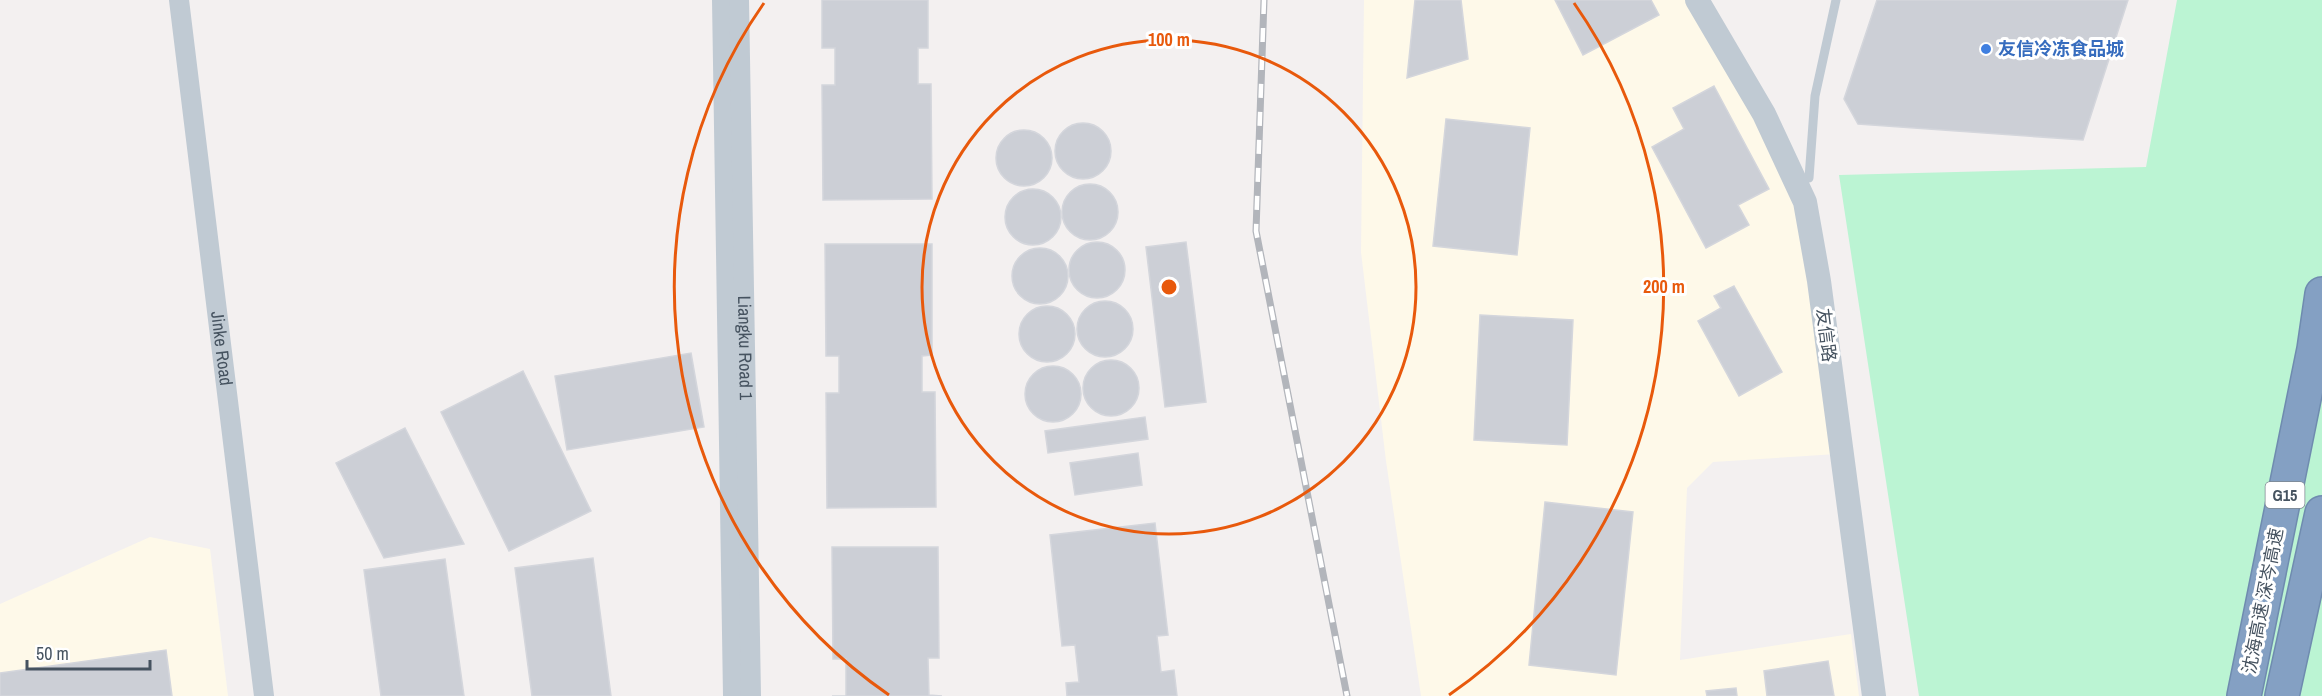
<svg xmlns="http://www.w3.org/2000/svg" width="2322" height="696" viewBox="0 0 2322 696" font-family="'Archivo Narrow','Noto Sans SC',sans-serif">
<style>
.commercial{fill:#fef9e9}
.green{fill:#bbf4d3}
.building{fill:#cccfd6;stroke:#d4d6dc;stroke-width:1.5}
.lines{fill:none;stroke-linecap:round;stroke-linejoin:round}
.motorway-casing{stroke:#6f8baf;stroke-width:36}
.service{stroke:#c0cad3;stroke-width:9}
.minor{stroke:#c0cad3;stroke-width:20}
.tertiary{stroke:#c0cad3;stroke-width:24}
.motorway{stroke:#84a0c3;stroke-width:33}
.rail-casing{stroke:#b2b5bb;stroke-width:7}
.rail{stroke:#fff;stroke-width:4.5;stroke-dasharray:14;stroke-linecap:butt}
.ring{fill:none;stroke:#e8590c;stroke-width:3}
.shop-dot{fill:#3f7fe0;stroke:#fff;stroke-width:2}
.labels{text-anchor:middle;stroke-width:6;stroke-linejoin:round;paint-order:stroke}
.shield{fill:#fff;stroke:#7e8790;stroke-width:1.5}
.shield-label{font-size:16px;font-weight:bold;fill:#465360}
.shop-label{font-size:18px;font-weight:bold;fill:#366cbe;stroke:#fff;text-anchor:start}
.street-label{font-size:18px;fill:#465360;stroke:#fff}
.centre{fill:#e8590c;stroke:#fff;stroke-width:3}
.ring-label{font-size:18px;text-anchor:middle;font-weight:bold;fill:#e8590c;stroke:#fff;stroke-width:6;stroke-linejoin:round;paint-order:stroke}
</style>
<rect width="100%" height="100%" fill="#f3f0f0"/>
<g class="commercial">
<path d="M1364,0h334l108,204 31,250 -124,8 -26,26 -7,172 171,-26 8,62h-438l-35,-235 -25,-209z"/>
<path d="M150,537l60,12 18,147h-228v-92z"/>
</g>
<path class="green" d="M2177,0h145v696h-403l-80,-521 307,-8z"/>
<g class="building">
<path d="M822,0h106v48h-10v36h13l1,115 -109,1 -1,-115h13v-37h-13z"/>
<path d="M1415,0h46l7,59 -61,19z"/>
<path d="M1555,0h96l8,15 -76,40z"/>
<path d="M1877,0h251l-45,140 -225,-16 -14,-25z"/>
<path d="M1714,86l55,103 -31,16 11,20 -43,23 -54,-101 32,-18 -11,-21z"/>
<path d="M1446,119l84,9 -13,127 -84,-9z"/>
<circle cx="1083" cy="151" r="28"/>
<circle cx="1024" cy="158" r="28"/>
<circle cx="1090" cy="212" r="28"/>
<circle cx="1033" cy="217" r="28"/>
<circle cx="1097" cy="270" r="28"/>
<path d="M1186,242l20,160 -41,5 -19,-160z"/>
<path d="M825,244h107v111l-10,1v36h13l1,115 -109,1 -1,-115h13v-37h-13z"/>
<circle cx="1040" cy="276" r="28"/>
<path d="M1734,286l48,86 -43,24 -41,-75 23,-13 -7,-12z"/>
<circle cx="1105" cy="329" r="28"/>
<circle cx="1047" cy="334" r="28"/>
<path d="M1480,315l93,5 -6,125 -93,-5z"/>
<path d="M691,353l13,74 -137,23 -12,-74z"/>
<circle cx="1111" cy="388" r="28"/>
<circle cx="1053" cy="394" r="28"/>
<path d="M523,371l68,140 -82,40 -68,-139z"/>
<path d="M1145,417l3,22 -100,14 -3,-22z"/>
<path d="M405,428l59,116 -80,14 -48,-95z"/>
<path d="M1138,453l4,32 -67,10 -5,-32z"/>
<path d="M1545,502l88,10 -17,163 -87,-10z"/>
<path d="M1155,523l13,112 -11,1 4,36 13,-2 3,26h-110l-1,-13 13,-1 -4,-37 -13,1 -12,-111z"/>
<path d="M832,547h106l1,111h-11l1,37 13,1h-110h14v-37h-13z"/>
<path d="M593,558l18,138h-79l-17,-128z"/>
<path d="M445,559l19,137h-83l-17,-126z"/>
<path d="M166,650l6,46h-172v-23z"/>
<path d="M1828,661l6,35h-67l-3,-25z"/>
<path d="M1736,688l1,8h-30l-1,-5z"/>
</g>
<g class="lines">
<defs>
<g id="motorway">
<path d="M2244,696l70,-347 8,-55"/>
<path d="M2282,696l40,-183"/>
</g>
</defs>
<use href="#motorway" class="motorway-casing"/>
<path class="service" d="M1809,178l6,-82 21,-96"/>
<g class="minor">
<path id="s1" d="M179,0l85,696"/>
<path d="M722,0l11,696"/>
<path id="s2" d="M739,0l12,696"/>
</g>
<path class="tertiary" d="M1697,0l67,114 41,88 14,79 55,415"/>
<use href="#motorway" class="motorway"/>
<defs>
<path id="rail" d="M1264,0l-8,231 91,465"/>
</defs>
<use href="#rail" class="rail-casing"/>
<use href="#rail" class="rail"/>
</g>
<g class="ring">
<circle cx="1169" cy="287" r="247"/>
<path d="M889 695A495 495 0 0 1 764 3M1574 3A495 495 0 0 1 1449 695"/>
</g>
<circle class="shop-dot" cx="1986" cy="49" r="6"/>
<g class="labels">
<rect class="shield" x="2265.5" y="482" width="39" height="26" rx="4.5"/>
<g class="shield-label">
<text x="2285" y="501">G15</text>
</g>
<g class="shop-label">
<text x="1998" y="55">友信冷冻食品城</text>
</g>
<g class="street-label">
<text transform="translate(1826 335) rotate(83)" y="6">友信路</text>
<text dy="6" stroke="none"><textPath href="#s1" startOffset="351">Jinke Road</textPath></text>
<text dy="6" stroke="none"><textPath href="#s2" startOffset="348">Liangku Road 1</textPath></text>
<text transform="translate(2263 601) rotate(-79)" y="6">沈海高速 深岑高速</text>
</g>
</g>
<circle cx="1169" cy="287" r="9" class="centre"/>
<g class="ring-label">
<text x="1169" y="46">100 m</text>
<text x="1664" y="293">200 m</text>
</g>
<path d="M27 660v9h123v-9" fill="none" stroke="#465360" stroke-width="3"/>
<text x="36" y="660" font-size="18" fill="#465360" stroke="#ffffff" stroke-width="4.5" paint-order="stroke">50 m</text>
</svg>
